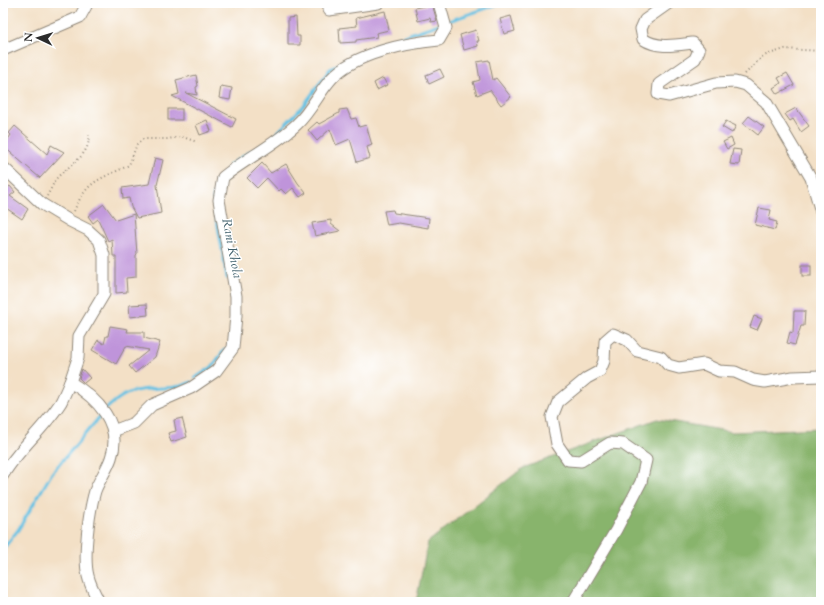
<svg xmlns="http://www.w3.org/2000/svg" width="824" height="605" viewBox="0 0 824 605" font-family="Cardo,serif">
<style>
.forest{fill:#88b46c;stroke:#5a704c}
.lines{fill:none;stroke-linecap:round;stroke-linejoin:round}
.stream{stroke:#66c2e4;stroke-width:3}
.building{fill:#bf94da}
.street-casing{stroke:#8f8678;stroke-width:13}
.path{stroke:#8f8678;stroke-width:2;stroke-dasharray:1 3;stroke-linecap:butt}
.street{stroke:#fff;stroke-width:11}
.labels{text-anchor:middle;stroke-width:3;stroke-linejoin:round;paint-order:stroke}
.water-label{font-size:13px;font-style:italic;fill:#40606c;stroke:#fff}
</style>
<rect width="100%" height="100%" fill="#fff"/>
<filter id="ink" filterUnits="userSpaceOnUse"><feTurbulence type="fractalNoise" baseFrequency=".025" numOctaves="2"/><feDisplacementMap in="SourceGraphic" scale="8" xChannelSelector="R" yChannelSelector="G"/><feConvolveMatrix kernelMatrix="1 2 1 2 8 2 1 2 1" color-interpolation-filters="sRGB"/></filter>
<filter id="wash" filterUnits="userSpaceOnUse"><feTurbulence type="fractalNoise" baseFrequency=".012" numOctaves="4" result="noise"/><feDisplacementMap in="SourceGraphic" scale="16" xChannelSelector="R" yChannelSelector="G"/><feGaussianBlur stdDeviation="0.9" result="paint"/><feColorMatrix in="noise" values="0 0 0 0 0 0 0 0 0 0 0 0 0 0 0 0 0 1.4 0 .05"/><feComposite in="paint" operator="in"/></filter>
<g filter="url(#wash)">
<rect width="100%" height="100%" fill="#f3e0c6"/>
<path class="forest" d="M657,419l76,13 88,-4v174h-405l12,-60 95,-74z"/>
<g class="lines">
<g class="stream">
<path d="M367,50l13,-6 122,-41"/>
<path d="M275,135l29,-30 26,-36 16,-8"/>
<path d="M230,165l21,-14"/>
<path d="M216,187l-3,11 14,80"/>
<path d="M195,378l17,-11 13,-18"/>
<path d="M106,409c10,-9 21,-18 35,-19 17,-3 34,0 50,-8"/>
<path d="M3,549l15,-19 34,-57 50,-59"/>
</g>
</g>
<g id="blocks">
<g class="building">
<path d="M432,4l5,17 -6,1 -1,-4 -12,3 -3,-13z"/>
<path d="M385,11l4,19 -13,3 1,4 -21,3v2l-16,1 -1,-15 18,-2 -1,-8z"/>
<path d="M511,16l4,15 -11,3 -4,-15z"/>
<path d="M296,17l1,19h3v9h-12v-27z"/>
<path d="M476,30l3,11h-2l1,5 -14,4 -4,-15z"/>
<path d="M489,60l4,20 3,-2 15,19 -10,8 -11,-15 -13,5 -4,-13 7,-2 -3,-18z"/>
<path d="M440,69l4,8 -15,7 -3,-9z"/>
<path d="M787,73l7,12 -17,9 -4,-6 8,-5 -3,-5z"/>
<path d="M196,75l2,11 -2,1 1,8 -11,-2 50,26 -4,8 -60,-31 7,-2 -3,-14z"/>
<path d="M383,78l4,7 -10,5 -3,-7z"/>
<path d="M221,86l11,2 -2,12 -11,-2z"/>
<path d="M796,108l13,18 -8,6 -8,-13 -3,2 -5,-7z"/>
<rect x="168" y="109" width="14" height="11"/>
<path d="M347,109l4,10 5,-1 3,9 7,-2 6,20 -5,2 3,11 -13,4 -7,-23 -14,6 -6,-16 -13,12 -9,-11 9,-8 2,2 20,-11v-3z"/>
<path d="M749,116l15,11 -6,8 -15,-12z"/>
<path d="M207,120l4,11 -11,4 -4,-10z"/>
<path d="M726,121l10,5 -4,7 -10,-6z"/>
<path d="M15,126l32,28 4,-9 13,7 -24,26 -37,-32 8,-11 -2,-2z"/>
<path d="M731,138l3,7 -7,4 -4,-7z"/>
<path d="M733,149l8,1 -2,15 -9,-1z"/>
<path d="M155,158l8,2 -6,25 4,28 -24,5 -6,-11 -2,-9 -6,1 -1,-11 27,-4z"/>
<path d="M262,163l9,10 15,-9 12,19 8,10 -6,4 -7,-9 -7,6 -5,-5 -2,2 -12,-13 -10,10 -10,-10z"/>
<path d="M3,185l4,3 3,-2 5,6 -5,4 18,13 -6,10 -19,-13z"/>
<path d="M104,204l12,16 18,-6 3,40 -1,1v22l-10,1 1,14 -11,1v-37h-3l-1,-17 -4,2 -10,-22 -5,4 -5,-7z"/>
<path d="M759,208l12,2 -2,10 8,2 -2,8 -20,-5z"/>
<path d="M393,210l1,3 35,5 -1,10 -29,-5 -12,2 -3,-14z"/>
<path d="M331,220v4l9,7 -25,5 -3,-13z"/>
<rect x="802" y="265" width="9" height="11"/>
<path d="M147,304l1,11 -18,2 -1,-12z"/>
<path d="M794,311h11l-1,15h-3l-6,19 -8,-2 3,-11 3,1z"/>
<path d="M754,316l8,3 -5,11 -7,-3z"/>
<path d="M110,326l18,3 -1,3h17v6l16,4 -5,15 -20,16 -6,-7 20,-16 -23,-4 -10,18 -24,-14 6,-10 6,4 2,-8h2z"/>
<path d="M82,369l8,9 -6,5 -5,-5z"/>
<path d="M182,418l5,19 -16,5 -3,-9 8,-2 -2,-11z"/>
</g>
</g>
</g>
<g filter="url(#ink)">
<use href="#blocks" fill-opacity="0" stroke="#8f8678" stroke-width="1"/>
<g class="lines">
<defs>
<g id="street">
<path d="M329,3v7l49,-7"/>
<path d="M669,3l-24,17 -4,9 2,10c15,10 33,6 50,4l6,7 -4,9 -36,25 -1,10 11,2 47,-13 19,-1 11,3 20,17 45,76 10,34"/>
<path d="M3,50l77,-33 6,-11 -2,-3"/>
<path d="M3,167l39,37 28,17 18,9 11,10 5,15v39l-25,42 -1,22 -8,24c27,16 53,42 41,76 -4,12 -12,22 -16,33 -6,20 -12,66 -7,85 2,9 7,18 11,26"/>
<path d="M113,431l21,-8 18,-18 39,-17 25,-17 17,-23 3,-32v-20l-17,-96 4,-23c24,-19 52,-32 74,-53 14,-13 22,-32 35,-46 23,-25 75,-35 107,-38l7,-12 -7,-25"/>
<path d="M3,475c16,-27 41,-46 58,-73 3,-6 6,-13 9,-20"/>
<path d="M573,602l43,-72 25,-48 5,-22 -23,-16 -13,-1 -29,18 -13,-1 -11,-16 -5,-27 6,-15 29,-24 13,-7 4,-10 1,-20 8,-7 14,6 10,11 24,6 7,8 11,3 25,-4 15,7 16,1 18,8 12,2 28,-5 28,-1"/>
</g>
</defs>
<use href="#street" class="street-casing"/>
<g class="path">
<path d="M745,74l18,-18 22,-7 36,2"/>
<path d="M47,196c3,-5 6,-12 9,-17 13,-15 34,-22 33,-44"/>
<path d="M74,211c14,-33 27,-31 55,-46l8,-21 6,-5h24l16,-2 14,5"/>
</g>
<use href="#street" class="street"/>
</g>
</g>
<g class="labels">
<g class="water-label">
<text transform="translate(233 248) rotate(79)" y="5">Rani Khola</text>
</g>
</g>
<rect width="824" height="605" fill="none" stroke="#fff" stroke-width="16"/>
<g transform="translate(38 38) rotate(274)" stroke="#ffffff" stroke-width="3" paint-order="stroke">
<path d="M0-3L7 15L0 10L-7 15Z" fill="#2b2b2b"/>
<text y="-6" font-size="11" font-weight="bold" text-anchor="middle" fill="#2b2b2b">N</text>
</g>
</svg>
